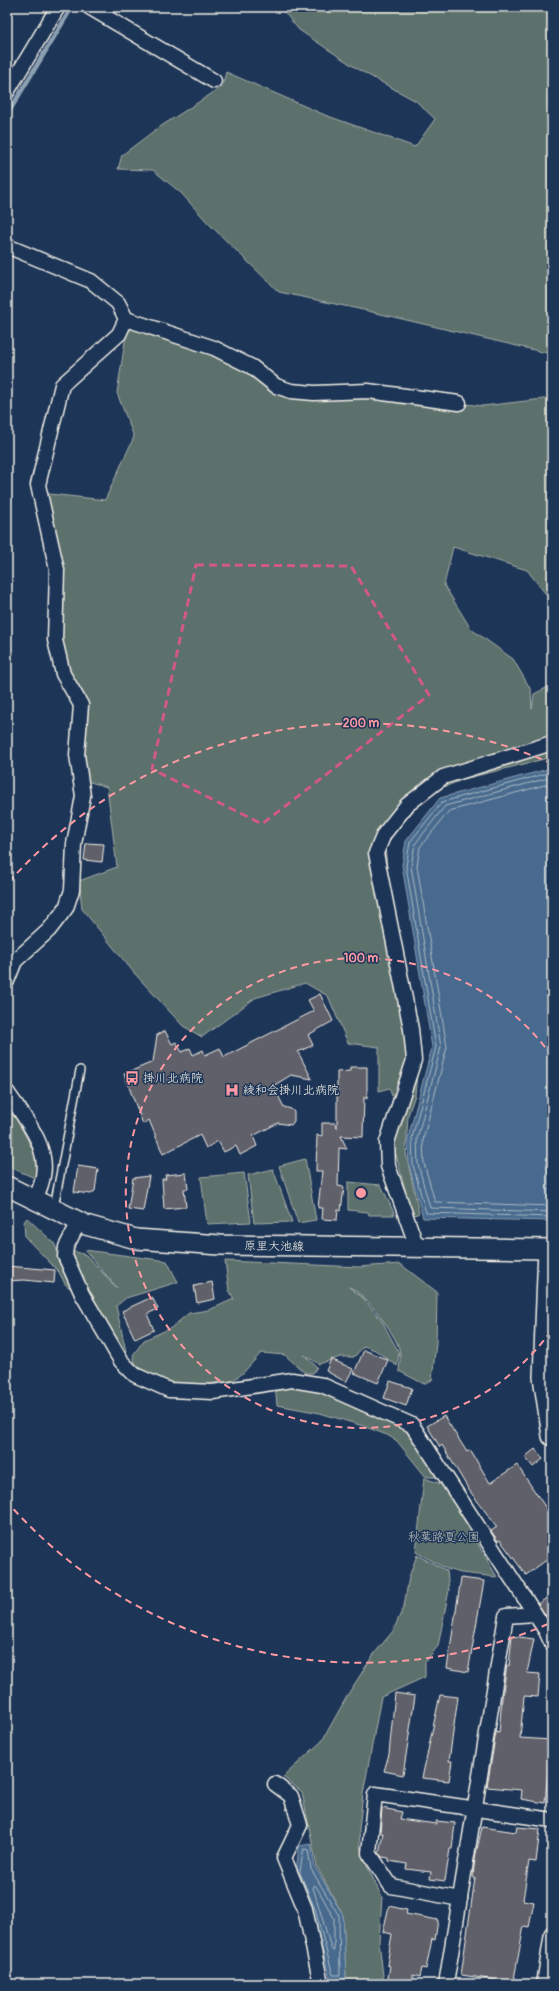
<svg xmlns="http://www.w3.org/2000/svg" width="559" height="1991" viewBox="0 0 559 1991" font-family="Pangolin,'Klee One',sans-serif">
<style>
.green{fill:#5c706c;stroke:#a8b0aa}
.water{fill:#476a8e;stroke:#8ca0b2}
.lines{fill:none;stroke-linecap:round;stroke-linejoin:round}
.shore{stroke:#afbbc4;stroke-width:1}
.stream{stroke:#8ca0b2;stroke-width:4.5}
.building{fill:#61606b;stroke:#f4f1e8}
.lane-casing{stroke:#f4f1e8;stroke-width:10}
.street-casing{stroke:#f4f1e8;stroke-width:17}
.secondary-casing{stroke:#f4f1e8;stroke-width:22}
.lane{stroke:#1d3557;stroke-width:7}
.street{stroke:#1d3557;stroke-width:14}
.secondary{stroke:#1d3557;stroke-width:19}
.marked{fill:none;stroke:#d15985;stroke-width:3;stroke-dasharray:8 5;stroke-linejoin:round}
.ring{fill:none;stroke:#ff9aa2;stroke-width:2;stroke-dasharray:7 5}
.labels{text-anchor:middle;stroke-width:3;stroke-linejoin:round;paint-order:stroke}
.poi-label{font-size:12px;fill:#f4f1e8;stroke:#1d3557;text-anchor:start}
.street-label{font-size:12px;fill:#f4f1e8;stroke:#1d3557}
.park-label{font-size:12px;fill:#bfc4bd;stroke:#1d3557}
.centre{fill:#ff9aa2;stroke:#1d3557;stroke-width:2}
.ring-label{font-size:12px;text-anchor:middle;font-weight:bold;fill:#ff9aa2;stroke:#1d3557;stroke-width:3;stroke-linejoin:round;paint-order:stroke}
</style>
<rect width="100%" height="100%" fill="#1d3557"/>
<filter id="ink" filterUnits="userSpaceOnUse"><feTurbulence type="fractalNoise" baseFrequency=".025" numOctaves="2"/><feDisplacementMap in="SourceGraphic" scale="8" xChannelSelector="R" yChannelSelector="G"/><feConvolveMatrix kernelMatrix="1 2 1 2 8 2 1 2 1" color-interpolation-filters="sRGB"/></filter>
<g filter="url(#ink)">
<g class="green">
<path d="M280,7h272v344l-5,2 -179,-42 -89,-19 -70,-68 -28,-31 -28,-23 -35,-1 4,-14 33,-25 67,-43 4,-15 99,43 90,32 20,-28 -19,-18 -57,-31 -60,-40z"/>
<path d="M128,322l69,22 75,38 211,24 69,-8v204l-25,-32 -74,-23 -9,38 27,44 42,30 18,31 1,19 2,-15 18,-9v72l-88,22 -37,15 -42,51 2,24 32,184 -4,42 -7,20 -2,38 13,60 -7,3 -18,-69 5,-28 -5,1 -6,-4 5,-18 -4,-10 -10,3v-44l-31,-4 -20,-47 -23,-13 -50,15 -53,39 -19,-11 -48,-52 -53,-65 -3,-28 38,-14 -10,-80 -27,-8 -1,-77 -16,-28 -6,-107 -17,-74 65,7 29,-63 -17,-44z"/>
<path d="M7,1100l30,58 2,8 -4,12 -28,-12z"/>
<path d="M305,1159l11,61 -18,3 -19,-57z"/>
<path d="M273,1169l19,53 -38,1 -6,-48z"/>
<path d="M244,1173l7,49 -44,2 -6,-47z"/>
<path d="M348,1182l33,3 14,30h-26l-1,-3 -20,-2z"/>
<path d="M27,1218l27,25 21,49 -10,-8 -6,-12 -34,-35 -1,-15z"/>
<path d="M85,1250l82,11 11,21 -52,16 -10,8 11,50 -13,-15 -22,-47 -5,-4 -15,-29 1,-10 13,4 31,33z"/>
<path d="M225,1261l134,6 41,-3 37,28 -1,51 -4,37 -8,4 -25,-13c0,-5 2,-12 1,-18 -1,-15 -36,-62 -51,-66l14,11 19,23 17,32 -2,13 -22,-16 -11,-4 -10,11h-14l-21,7 -15,-9 13,12 -4,6h-8l-20,-18 -24,-2 -18,20 -11,8 -34,4 -33,-3 -29,-16 -3,-11 11,-15 27,-12 18,-15 20,-3 25,-11 -5,-9z"/>
<path d="M275,1386l46,1 87,41 32,49h-14l-29,-36 -10,-6 -24,-9 -43,-13 -43,-8z"/>
<path d="M424,1478l20,7 53,92 -36,-4 -14,-4 -31,-17z"/>
<path d="M417,1555l30,16 2,19 -11,56 -13,16v15l-44,20 -18,97 -4,35 1,18 6,17 16,33 -3,44 5,43h-53l15,-7 -3,-62 -26,-48 -15,-75 -19,-15 39,-36 28,-50 24,-37 19,-23 11,-25 5,-29z"/>
</g>
<g class="water">
<path d="M552,768v453l-129,-3 -14,-53 -1,-27 24,-91 -30,-182 4,-24 34,-43z"/>
<path d="M311,1844l4,23 28,48 3,63 -15,4 -19,-72 -16,-37 3,-27z"/>
</g>
<g class="lines">
<g class="shore">
<path d="M552,772l-110,30 -32,40 -4,24 30,181 -24,91 1,27 13,48 126,4"/>
<path d="M552,777l-107,29 -30,38 -4,22 30,181 -24,92 1,25 12,44 122,4"/>
<path d="M552,783l-103,28 -29,36 -3,19 30,181 -24,93 1,23 11,39 117,4"/>
<path d="M304,1849l4,1 3,19 28,47 1,59h-7l-18,-66 -15,-36z"/>
<path d="M313,1886h3l18,32v33l-2,-1z"/>
</g>
<path class="stream" d="M7,115l65,-108"/>
</g>
<g class="building">
<path d="M86,843l18,1 -2,18 -18,-2z"/>
<path d="M320,994l13,27 -25,14 5,10 -15,7 14,27 -21,-4 -18,11 11,21 7,2 3,3v9l-3,4 -13,-2 -25,13 4,10 -17,9 -4,-9 -12,6 -6,-11 -12,7 -6,-13 -37,19 -14,-34 -6,4 -19,-50 29,-12 4,-27 8,-4 7,13 4,-2 6,10 8,-4 3,7 10,-5 2,5 15,-7 4,9 90,-46 -6,-11z"/>
<path d="M350,1067h17v32l-3,-2 -1,40 -22,-1 6,13 -8,-1 -1,38 6,1 -3,24 -3,-1 -1,10 -15,-1 1,-11h-5l4,-37h-6l1,-36 5,1v-13h13l2,5v-56l13,-1z"/>
<path d="M78,1166l20,3 -3,22 -4,3 -17,-2z"/>
<path d="M186,1173l2,16h-4l2,18 -22,2 -2,-30h4l-1,-4z"/>
<path d="M149,1176l-6,35 -15,-2 5,-31z"/>
<path d="M7,1266l48,4 -1,13 -30,-3 -17,1z"/>
<path d="M212,1282l3,17 -18,4 -3,-17z"/>
<path d="M152,1297l6,12 -11,5 7,16 -19,9 -13,-28z"/>
<path d="M364,1350l24,10 -10,23 -24,-10z"/>
<path d="M331,1359l22,10 -7,13 -20,-11z"/>
<path d="M390,1381l22,7 -6,18 -22,-8z"/>
<path d="M444,1416l23,36 3,-2 20,33 27,-18 35,52v39l-26,19 -26,-35 -2,1 -7,-10 6,-4 -28,-37 -27,-45 -2,2 -13,-21z"/>
<path d="M535,1449l8,10 -10,8 -8,-10z"/>
<path d="M461,1578l23,3 -16,91 -21,-4z"/>
<path d="M552,1594v31l-14,-21z"/>
<path d="M512,1636l22,3 -7,34 13,1 -2,23 -14,-1 -4,42 31,2 -6,63 -24,-4 1,-9 -35,-3 9,-55 3,1 3,-35 5,-33 2,1z"/>
<path d="M395,1693l20,3 -12,79 -19,-4 5,-17z"/>
<path d="M440,1695l18,2 -9,64h3l-3,20 -27,-3z"/>
<path d="M382,1808l20,4 -2,7 36,5v-3l19,2 -3,26h-2l-5,32 -15,-2 1,-7 -25,-3 1,-5 -18,-3v-3l-7,-1 -3,-4 4,-20h-3z"/>
<path d="M482,1827l34,5 1,-5 23,2 -4,33 -7,-1 -6,39 11,2 -5,25 -5,-1 -11,58h-18l1,-4 -35,-5 14,-97 -2,-1 2,-19z"/>
<path d="M389,1906l18,4 -1,4 32,6 -3,20 -3,-1 -6,30 -4,-1 -2,9 -7,-2v9h-26l3,-18 -3,-1 5,-31 -9,-2z"/>
</g>
<g class="lines">
<defs>
<path id="lane" d="M54,1207l26,-137"/>
<g id="street">
<path d="M89,7l125,74"/>
<path d="M7,92l51,-85"/>
<path d="M7,246l84,35 27,22 8,16 -7,15 -57,51 -24,100 19,85 -2,70 8,34 18,31 -4,50 6,41 -9,48 -2,46 -6,18 -17,22 -34,31 -8,20"/>
<path d="M126,319l88,29 38,19 24,19 15,5 23,2 54,-2 91,12"/>
<path d="M7,1092c16,24 42,53 36,84 -1,8 -5,17 -8,24"/>
<path d="M79,1222l-13,25 -1,9 17,38 39,67 14,14 34,15 44,2 79,-12 30,5 90,40 134,206 6,13"/>
<path d="M417,1247l-29,-81 -1,-24 27,-82 -3,-31 -35,-176 8,-19 23,-29 36,-28 109,-34"/>
<path d="M275,1784l16,12 9,29 -16,33 21,51 16,75"/>
<path d="M460,1899l-69,-13 -22,-33 6,-59 177,26"/>
<path d="M446,1984l60,-368 29,-2"/>
<path d="M544,1984l8,-51"/>
</g>
<g id="secondary">
<path d="M7,1186l79,39 50,14 84,6 332,4"/>
<path d="M548,1249l-5,128 9,59"/>
</g>
</defs>
<use href="#lane" class="lane-casing"/>
<use href="#street" class="street-casing"/>
<use href="#secondary" class="secondary-casing"/>
<use href="#lane" class="lane"/>
<use href="#street" class="street"/>
<use href="#secondary" class="secondary"/>
</g>
</g>
<path class="marked" d="M196,565l155,1 78,129 -167,129 -110,-55z"/>
<g class="ring">
<path d="M551 1331A235 235 0 1 1 551 1055"/>
<path d="M548 1624A470 470 0 0 1 9 1504M9 882A470 470 0 0 1 548 762"/>
</g>
<defs>
<symbol id="bus-bare" viewBox="-9 -9 18 18"><path d="M-5-6H5V4H4V6H2V4H-2V6H-4V4H-5ZM-3.5-4V0h7V-4ZM-3.5 1.2v1.5H-2V1.2ZM2 1.2v1.5H3.5V1.2Z" fill="#ff9aa2" stroke="#1d3557" stroke-width="2.5" paint-order="stroke"/></symbol>
<symbol id="hospital-bare" viewBox="-9 -9 18 18"><path d="M-5-5h3v3.5h4V-5h3V5h-3V1.5h-4V5h-3Z" fill="#ff9aa2" stroke="#1d3557" stroke-width="2.5" paint-order="stroke"/></symbol>
</defs>
<g fill-rule="evenodd">
<use href="#bus-bare" x="122" y="1068" width="20" height="20"/>
<use href="#hospital-bare" x="222" y="1080" width="20" height="20"/>
</g>
<g class="labels">
<g class="poi-label">
<text x="143" y="1082">掛川北病院</text>
<text x="243" y="1094">綾和会掛川北病院</text>
</g>
<g class="street-label">
<text transform="translate(274 1246) rotate(1)" y="4">原里大池線</text>
</g>
<g class="park-label">
<text x="444" y="1541">秋葉路夏公園</text>
</g>
</g>
<circle cx="361" cy="1193" r="6" class="centre"/>
<g class="ring-label">
<text x="361" y="727">200 m</text>
<text x="361" y="962">100 m</text>
</g>
<rect width="559" height="1991" fill="none" stroke="#1d3557" stroke-width="24"/>
<rect x="12" y="12" width="535" height="1967" fill="none" stroke="#f4f1e8" stroke-width="1.5" filter="url(#ink)"/>
</svg>
